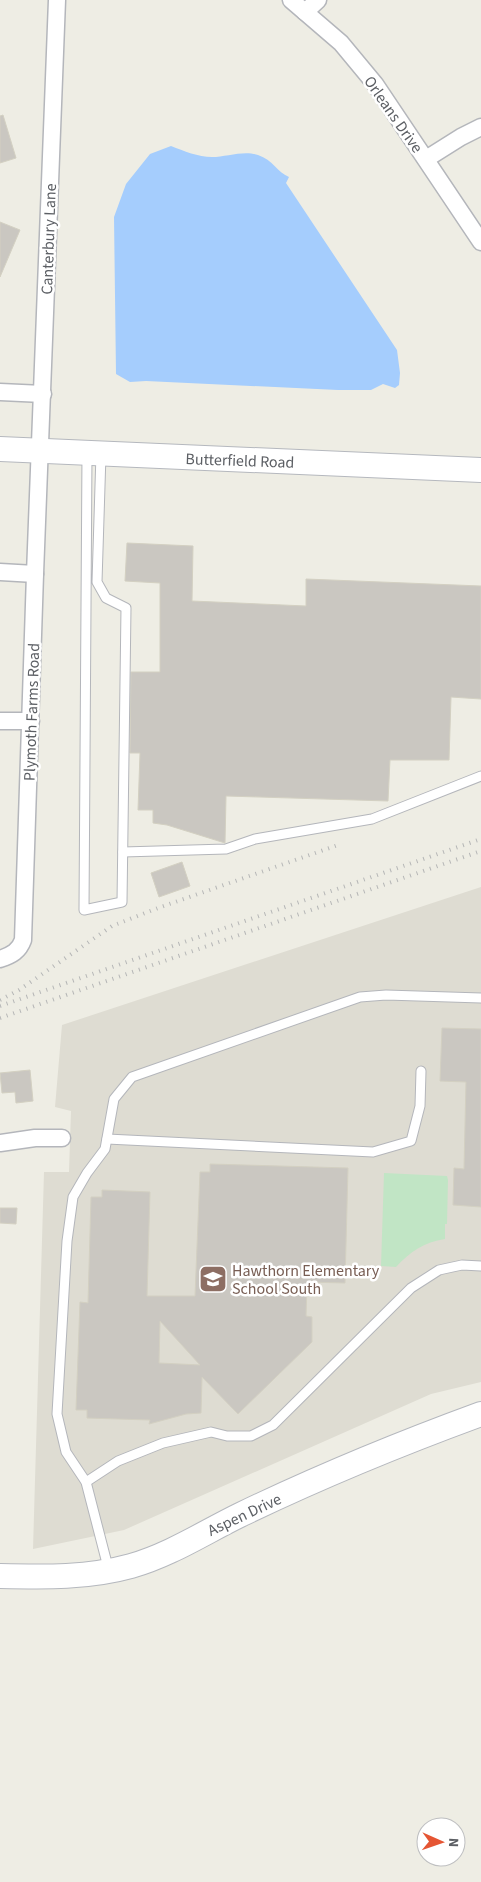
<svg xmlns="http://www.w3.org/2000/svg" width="481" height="1882" viewBox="0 0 481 1882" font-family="'Source Sans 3',sans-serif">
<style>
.education{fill:#dedcd2}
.green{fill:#c1e5c5}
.water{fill:#a5cdfd}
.building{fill:#cac7c1;stroke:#d3d0c2;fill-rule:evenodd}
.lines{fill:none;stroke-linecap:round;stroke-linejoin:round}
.lane-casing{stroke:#b4b6bb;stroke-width:11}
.street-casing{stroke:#b4b6bb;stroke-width:19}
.secondary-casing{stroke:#b5b8be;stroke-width:26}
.lane{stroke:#fff;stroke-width:9}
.street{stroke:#fff;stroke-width:16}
.secondary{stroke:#fff;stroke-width:24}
.rail{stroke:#b5b6b6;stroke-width:4;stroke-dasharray:1 6;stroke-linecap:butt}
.labels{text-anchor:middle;stroke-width:5;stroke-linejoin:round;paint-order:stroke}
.street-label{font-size:16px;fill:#5c5f64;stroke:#fff}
.education-label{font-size:16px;fill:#785e54;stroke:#fff;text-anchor:start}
</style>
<rect width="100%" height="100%" fill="#eeede4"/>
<path class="education" d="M481,887v495l-50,12 -307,136 -91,19 11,-377h25l2,-61 -16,-4 7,-82z"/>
<path class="green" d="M384,1173l63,3 1,4 -1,44h-2v15c-21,3 -35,13 -49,28l-15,-1z"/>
<path class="water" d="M171,146c13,5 27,11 41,11 14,0 32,-7 46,-2 15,5 19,17 31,22l-3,6 111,167 3,23 -1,12 -4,3 -12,-4 -12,6h-33l-192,-9 -16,1 -14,-8 -2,-157 12,-33 24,-30z"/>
<g class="building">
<path d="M3,115l13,43 -16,5v-47z"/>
<path d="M0,222l20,8 -20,47z"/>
<path d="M127,543l66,3 -1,55 114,5v-27l175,7v113l-30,-2 -2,63h-59l-2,41 -162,-5 -1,47 -58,-18 -14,-2v-13h-15l2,-57h-10l1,-81h29v-89l-35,-2z"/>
<path d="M182,862l8,24 -31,11 -8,-24z"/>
<path d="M442,1028l39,1v178l-28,-2 1,-37 10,1 2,-87 -26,-1z"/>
<path d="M30,1070l3,31 -17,2 -1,-11 -13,1 -2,-20z"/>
<path d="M210,1164l138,4 -3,115 -38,-1 -1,34 6,1v25l-74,72 -36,-37 -1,36 -15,1 -37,10 1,-4 -63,-2v-8h-11l4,-108 8,1 3,-106h11v-7l48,2 -3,104h48l5,-124h10zM160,1321l40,44 -41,-2z"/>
<path d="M0,1208h17l-1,16 -16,-1z"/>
</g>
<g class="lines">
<defs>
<g id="lane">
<path d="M87,454l-3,456 38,-8 4,-294 -20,-10 -9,-16 4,-128"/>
<path d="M123,852l103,-3 29,-10 117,-20 109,-43"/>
<path d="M107,1139l266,13 38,-11 9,-35 1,-35"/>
<path d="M86,1482l32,-21 45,-18 48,-11 16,4h24l22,-11 138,-137 28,-18 23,-5 19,1"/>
<path d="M109,1571l-23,-89 -20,-30 -9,-38 10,-173 6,-44 14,-24 18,-24 9,-50 18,-22 228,-80 26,-2 95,3"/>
</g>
<g id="street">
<path d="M291,0l50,43 34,41 106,158"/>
<path d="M305,12l13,-12"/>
<path d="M426,159l35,-22 20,-10"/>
<path d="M0,392l43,2"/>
<path d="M0,572l35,2"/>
<path d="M0,721h31"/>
<path d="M0,959c12,-4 19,-8 23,-19l12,-366 22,-574"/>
<path d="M0,1143l35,-5h27"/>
</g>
<g id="secondary">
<path d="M0,449l481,21"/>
<path d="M0,1576c45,1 88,2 131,-10 39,-11 74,-34 109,-51 79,-38 159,-71 241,-101"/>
</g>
</defs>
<use href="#lane" class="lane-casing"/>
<use href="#street" class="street-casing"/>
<use href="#secondary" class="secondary-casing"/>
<use href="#lane" class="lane"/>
<use href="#street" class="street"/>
<use href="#secondary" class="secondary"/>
<g class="rail">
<path d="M0,1000l19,-10 93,-64 46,-18 183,-64"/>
<path d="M0,1006l481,-167"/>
<path d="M0,1018l481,-167"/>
</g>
</g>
<defs>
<symbol id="school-square" viewBox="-11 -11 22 22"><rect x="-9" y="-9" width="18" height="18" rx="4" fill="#8d6e63" stroke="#fff"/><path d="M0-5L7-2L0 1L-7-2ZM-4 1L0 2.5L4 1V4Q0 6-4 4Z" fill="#fff"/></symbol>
</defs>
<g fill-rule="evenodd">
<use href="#school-square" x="197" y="1263" width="32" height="32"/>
</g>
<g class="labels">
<g class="street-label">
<text transform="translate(394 114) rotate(55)" y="6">Orleans Drive</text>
<text transform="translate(48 239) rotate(-88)" y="6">Canterbury Lane</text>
<text transform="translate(240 460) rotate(2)" y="6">Butterfield Road</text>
<text transform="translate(31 712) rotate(-88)" y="6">Plymoth Farms Road</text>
<text transform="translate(244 1514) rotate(-25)" y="6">Aspen Drive</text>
</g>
<g class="education-label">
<text x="232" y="1276">Hawthorn Elementary<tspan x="232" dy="18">School South</tspan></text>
</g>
</g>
<g transform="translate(441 1842) rotate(92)"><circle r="24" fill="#ffffff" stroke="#bebfc1"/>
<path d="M0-4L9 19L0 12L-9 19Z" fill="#e55533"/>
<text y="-8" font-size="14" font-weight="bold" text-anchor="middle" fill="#5c5f64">N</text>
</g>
</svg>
